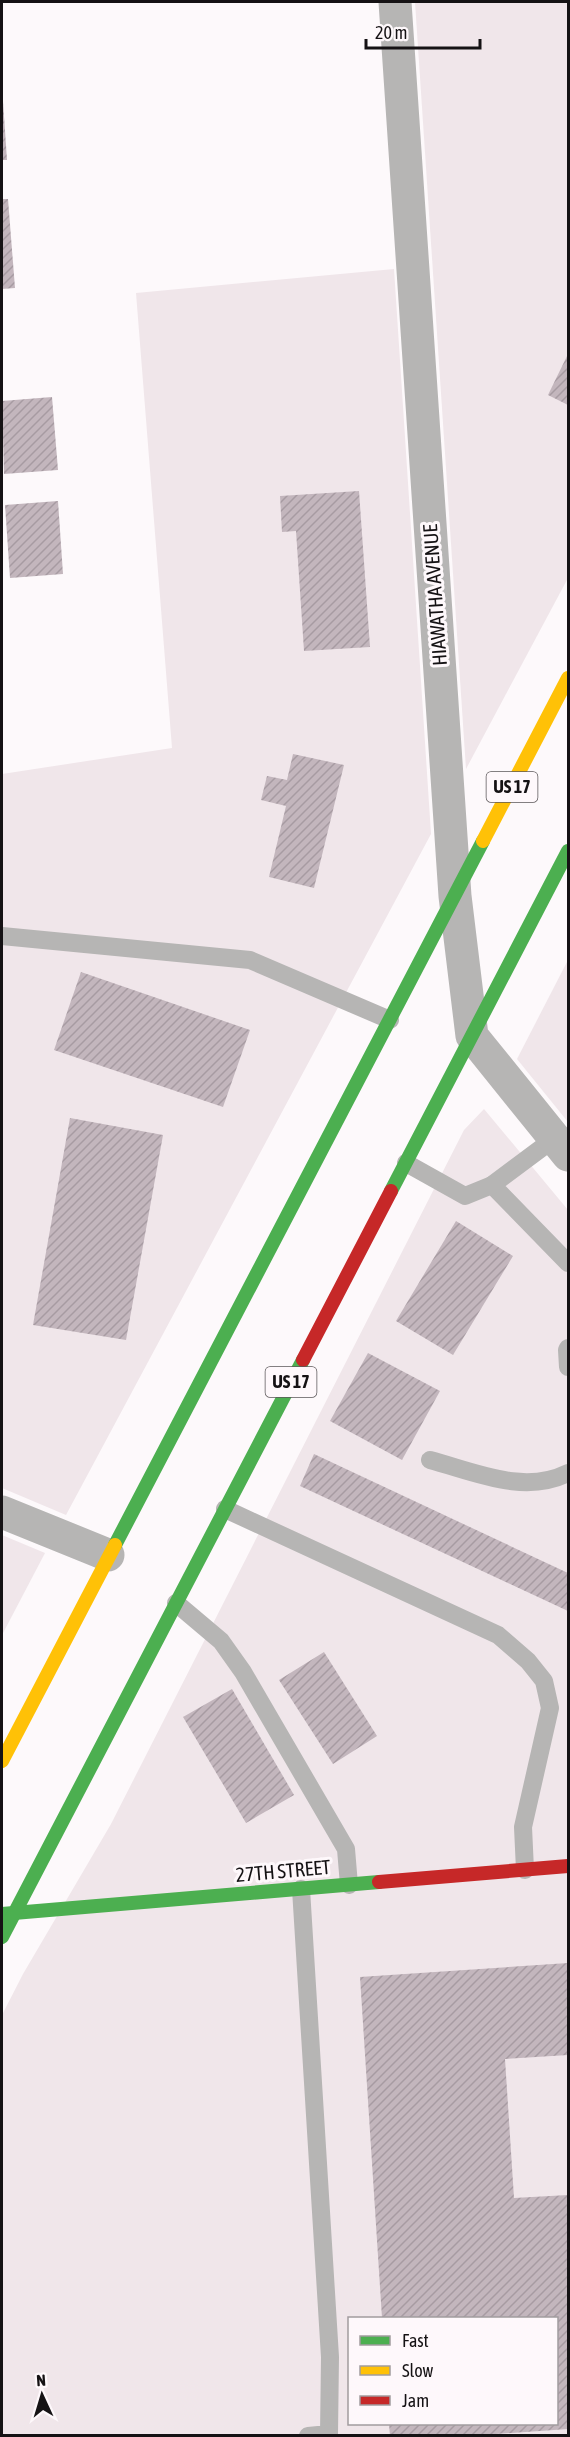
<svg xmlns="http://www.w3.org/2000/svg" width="570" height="2437" viewBox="0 0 570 2437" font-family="'Asap Condensed',sans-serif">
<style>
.built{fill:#f0e6ea;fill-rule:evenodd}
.building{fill:url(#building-hatch)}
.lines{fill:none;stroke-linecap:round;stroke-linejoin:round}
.lane{stroke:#b6b5b4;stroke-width:18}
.street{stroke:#b6b5b4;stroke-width:33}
.fast{stroke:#4caf50;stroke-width:14}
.slow{stroke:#ffc107;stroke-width:14}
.jam{stroke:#c62828;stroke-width:14}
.labels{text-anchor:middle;stroke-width:6;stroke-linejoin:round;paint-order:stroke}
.shield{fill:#fef8fb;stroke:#5b5759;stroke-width:1.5}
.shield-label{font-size:18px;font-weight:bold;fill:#151214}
.street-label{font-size:20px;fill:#151214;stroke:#fef8fb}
</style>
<defs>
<pattern id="building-hatch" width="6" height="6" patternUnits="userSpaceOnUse" patternTransform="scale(1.5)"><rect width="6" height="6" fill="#c3b6bd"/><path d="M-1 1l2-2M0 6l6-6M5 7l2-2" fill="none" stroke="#a79ba2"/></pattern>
</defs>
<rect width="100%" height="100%" fill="#fdf9fb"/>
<g class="built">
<path d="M415,2h153v576l-102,191z"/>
<path d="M394,269l37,565 -365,681 -64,-27v-714l170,-26 -36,-455z"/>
<path d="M568,960v162l-51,-63z"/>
<path d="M484,1109l84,101v1225h-566v-420l21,-41 88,-150 353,-694zM350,2318h206v106h-206z"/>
<path d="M2,1535l43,18 -43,82z"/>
</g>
<g class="building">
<path d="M2,101h1l4,59h-5z"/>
<path d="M2,199h6l7,89 -13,1z"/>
<path d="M568,354v51l-20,-10z"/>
<path d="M52,397l6,73 -54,4 -2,-73z"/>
<path d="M359,491l11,156 -66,4 -8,-120 -14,1 -2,-36z"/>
<path d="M58,501l5,73 -53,4 -5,-73z"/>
<path d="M293,754l51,11 -30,123 -45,-11 17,-71 -25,-6 6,-24 20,4z"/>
<path d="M81,972l169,58 -27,77 -169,-57z"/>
<path d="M70,1118l93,17 -37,205 -93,-15z"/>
<path d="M456,1221l57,35 -60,99 -57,-34z"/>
<path d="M368,1353l72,38 -38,69 -72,-39z"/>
<path d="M314,1454l254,119v38l-268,-125z"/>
<path d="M324,1652l53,84 -44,28 -54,-84z"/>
<path d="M232,1689l62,106 -48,28 -63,-106z"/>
<path d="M568,1963v92l-63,4 9,139 54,-3v234l-101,7h-77l-1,-12h167v-106h-174l-22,-341z"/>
</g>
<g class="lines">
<g class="lane">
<path d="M2,936l248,24 140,60"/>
<path d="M555,1138l-63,47 76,78"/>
<path d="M406,1163l59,33 27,-11"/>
<path d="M568,1348l-1,2 1,17"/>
<path d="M430,1460c45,12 94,35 138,13"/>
<path d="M225,1509l273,126 30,26 16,20 6,27 -27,119 2,43"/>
<path d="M176,1603l45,38 22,31 103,177 3,36"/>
<path d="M301,1889l29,468 -1,77 -21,2"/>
</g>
<g class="street">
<path d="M395,2l60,894 17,140 96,119"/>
<path d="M2,1512l106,43"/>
</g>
<g class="fast">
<path d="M391,1191l177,-340"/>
<path d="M115,1545l368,-704"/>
<path d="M2,1914l377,-32"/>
<path d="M2,1937l301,-577"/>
</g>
<g class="slow">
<path d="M483,841l85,-163"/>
<path d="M2,1761l113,-216"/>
</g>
<g class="jam">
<path d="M303,1360l88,-169"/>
<path d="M379,1882l189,-16"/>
</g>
</g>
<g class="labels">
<g class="shield">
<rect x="486.5" y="772" width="51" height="30" rx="4.5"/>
<rect x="265.5" y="1367" width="51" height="30" rx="4.5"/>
</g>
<g class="shield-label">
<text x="512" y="793">US 17</text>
<text x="291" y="1388">US 17</text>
</g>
<g class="street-label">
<text transform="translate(435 595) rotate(-94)" y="7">HIAWATHA AVENUE</text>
<text transform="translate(283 1871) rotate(-5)" y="7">27TH STREET</text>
</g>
</g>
<rect width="570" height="2437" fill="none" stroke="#151214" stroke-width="6"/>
<rect x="348" y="2317" width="210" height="108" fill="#fef8fb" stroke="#a19c9f" stroke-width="1.5"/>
<rect x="360" y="2336" width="30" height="9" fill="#4caf50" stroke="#a19c9f" stroke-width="1.5"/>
<text x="402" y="2347" font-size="18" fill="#151214">Fast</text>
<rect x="360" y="2366" width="30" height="9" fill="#ffc107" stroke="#a19c9f" stroke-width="1.5"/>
<text x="402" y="2377" font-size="18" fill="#151214">Slow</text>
<rect x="360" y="2396" width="30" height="9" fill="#c62828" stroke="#a19c9f" stroke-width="1.5"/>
<text x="402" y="2407" font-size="18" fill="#151214">Jam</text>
<g transform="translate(42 2395) rotate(356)" stroke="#fef8fb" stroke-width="4.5" paint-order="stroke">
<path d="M0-4.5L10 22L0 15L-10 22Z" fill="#151214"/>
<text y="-9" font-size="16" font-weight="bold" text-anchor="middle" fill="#151214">N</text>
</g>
<path d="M366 39v9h114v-9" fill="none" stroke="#151214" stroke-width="3"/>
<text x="375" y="39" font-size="18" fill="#151214" stroke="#fef8fb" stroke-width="4.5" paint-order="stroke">20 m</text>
</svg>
